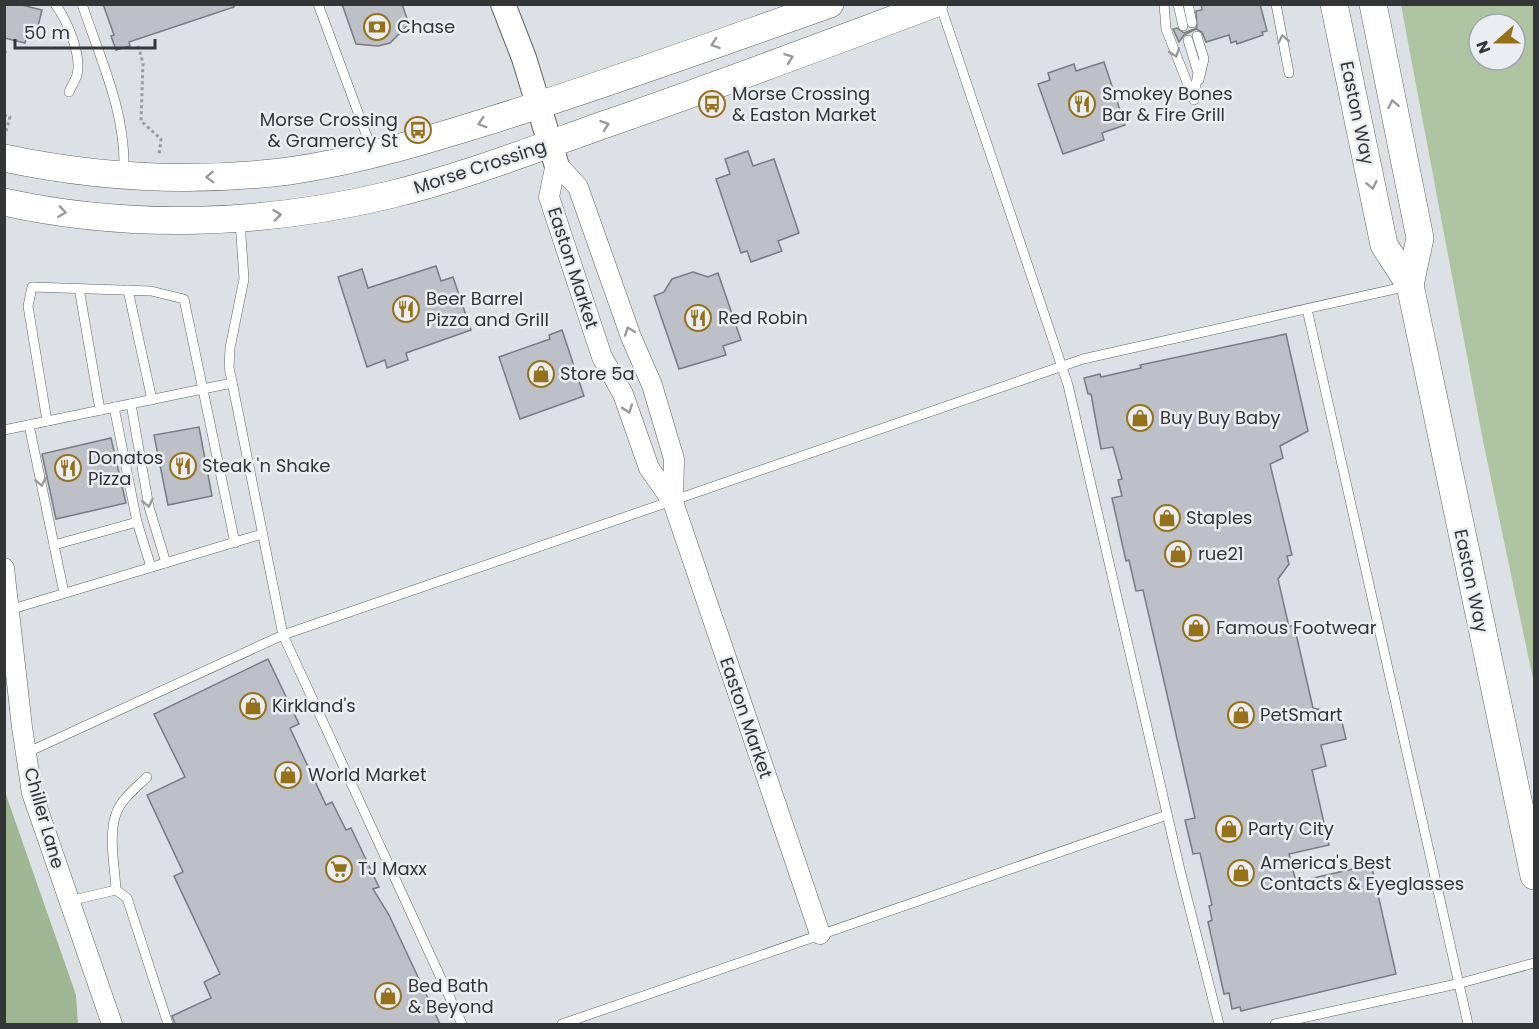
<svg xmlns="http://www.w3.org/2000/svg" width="1539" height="1029" viewBox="0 0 1539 1029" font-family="Poppins,sans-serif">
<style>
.green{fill:#b0c4a4;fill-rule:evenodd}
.forest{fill:#a1b694}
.building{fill:#bdc0c6;stroke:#797c81;stroke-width:1.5}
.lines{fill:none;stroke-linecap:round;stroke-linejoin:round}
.service-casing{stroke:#5f6267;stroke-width:10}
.minor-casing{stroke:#5f6267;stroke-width:21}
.tertiary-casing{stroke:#5f6267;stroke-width:26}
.secondary-casing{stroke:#5f6267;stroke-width:28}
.path{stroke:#989b9f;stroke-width:3;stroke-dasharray:3 3;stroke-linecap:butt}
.service{stroke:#fff;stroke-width:9}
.minor{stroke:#fff;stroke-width:20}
.tertiary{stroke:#fff;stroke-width:24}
.secondary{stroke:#fff;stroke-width:27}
.oneway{stroke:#999a9b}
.labels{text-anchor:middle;stroke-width:5;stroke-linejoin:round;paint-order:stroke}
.poi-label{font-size:18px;fill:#333537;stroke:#eaeef3;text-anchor:start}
.street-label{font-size:18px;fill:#333537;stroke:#eaeef3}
</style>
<rect width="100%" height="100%" fill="#dde1e6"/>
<path class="green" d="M1401,5h133v679l-51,-243zM1479,24h36v36h-36z"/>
<path class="forest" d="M4,789l72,206 2,29h-73z"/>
<g class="building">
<path d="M4,4h14l24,6 -5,20 -8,-2 -4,15 -21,-5z"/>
<path d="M103,4h131v3l-105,35 1,4 -14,4 -5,-14 3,-1z"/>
<path d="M342,4h60l7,20 -19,19 -12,3 -22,-2z"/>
<path d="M1201,4h59l7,27 -5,1 1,3 -26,9 -1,-3 -5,2 -2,-8 -23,7 -4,-10 -6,-3 -12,6 -5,7 -6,-13 4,-1 7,5 13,-5 -1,-17 6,-1z"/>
<path d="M1104,62l21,63 -23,8 2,7 -41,14 -25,-70 12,-4 -2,-7 26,-9 2,7z"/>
<path d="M748,151l5,15 21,-7 25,74 -21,8 4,10 -31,11 -4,-11 -6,2 -25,-74 14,-5 -5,-15z"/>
<path d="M436,266l5,15 12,-4 18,53 -65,23 2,7 -21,8 -2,-8 -18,7 -29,-90 24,-8 6,19z"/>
<path d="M693,272l15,5 10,-4 23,67 -18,6 3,9 -47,14 -25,-73 10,-4 8,-13z"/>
<path d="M562,330l22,66 -64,23 -21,-62 51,-18 -1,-4z"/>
<path d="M1286,334l22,97 -28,15 3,12 -13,6 22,91 -5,1 2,8 -11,15 11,48 5,-2 19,83 27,6 6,25 -25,6 5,21 -14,4 17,75 -40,9 7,28 61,-14h15l24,106 -155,37 -1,-4 -8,2 -3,-16 -5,1 -16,-72 4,-2 -3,-14 3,-1 -12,-52 -7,1 -8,-34 10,-2 -34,-150 -18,-78 -7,1 -7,-31 -3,1 -14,-63 10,-2 -4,-16 4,-1 -9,-32 -12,2 -10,-55h-3l-4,-16 16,-4 1,3 40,-9 -1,-3z"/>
<path d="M199,427l13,69 -44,9 -14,-70z"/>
<path d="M111,438l15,65 -70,16 -14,-65z"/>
<path d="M268,659l31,65 -9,4 36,77 6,-3 14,28 5,-2 28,59 -6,2 16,26 51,109h-265l-3,-8 39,-18 -7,-16 16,-8 -46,-98 9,-4 -36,-77 38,-18 -31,-63z"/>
</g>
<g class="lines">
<defs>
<g id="service">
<path d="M55,4c12,16 27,51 22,71 -2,6 -6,12 -8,17"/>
<path d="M82,4c19,57 44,108 42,168"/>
<path d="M318,4l55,149"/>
<path d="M940,4l128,381 112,485 39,154"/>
<path d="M1164,4l2,25 28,71"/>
<path d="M1178,4l5,22"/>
<path d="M1188,4l4,19"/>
<path d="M1276,4l13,69"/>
<path d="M1197,36l7,23 -5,21"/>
<path d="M1188,40l10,33 -4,22"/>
<path d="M240,221l4,58 -14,69 -1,19 54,268 179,389"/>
<path d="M79,288l21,122"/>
<path d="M128,290l24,110"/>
<path d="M1307,309l161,715"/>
<path d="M131,404l18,103 17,56"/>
<path d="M114,407l23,115 14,45"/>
<path d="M47,421l-19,-115 4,-19 119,4 33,8 51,244"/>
<path d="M29,425l35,168"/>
<path d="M4,430l228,-47"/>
<path d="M54,545l83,-23"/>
<path d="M9,610l253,-76"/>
<path d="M26,753l257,-118 800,-276 325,-73"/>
<path d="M116,890c-1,-23 -8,-54 0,-76 5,-15 20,-26 31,-37"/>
<path d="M69,901l47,-11 11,8 41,126"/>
<path d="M562,1024l605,-209"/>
<path d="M1275,1024l186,-41 73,-20"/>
</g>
<g id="minor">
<path d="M556,163l-7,34 53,160 21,37 26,74 24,34 147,432"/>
<path d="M556,163l22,24 53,150 21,48 22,74 -1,43"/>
<path d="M4,568l18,159 10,66 80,231"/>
</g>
<path id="tertiary" d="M503,4l21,54 32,105"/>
<g id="secondary">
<path d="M1334,4l50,241 26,40 124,591"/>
<path d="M1373,4l47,234 -10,47"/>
<path d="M4,158c94,20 190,25 285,13 71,-10 138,-31 206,-52 113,-35 224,-76 335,-115"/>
<path d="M4,202c127,28 260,23 385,-7 74,-18 146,-46 217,-71 110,-38 219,-79 328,-120"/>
</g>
</defs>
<use href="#service" class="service-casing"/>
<use href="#minor" class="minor-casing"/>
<use href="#tertiary" class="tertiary-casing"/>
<use href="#secondary" class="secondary-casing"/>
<g class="path">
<path d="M138,46l5,17 -2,58 20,18 -2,16"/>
<path d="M4,53l3,-3"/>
<path d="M4,115l6,2 -5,18"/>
</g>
<use href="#service" class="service"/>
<use href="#minor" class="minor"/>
<use href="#tertiary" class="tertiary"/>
<use href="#secondary" class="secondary"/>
</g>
<defs><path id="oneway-chevron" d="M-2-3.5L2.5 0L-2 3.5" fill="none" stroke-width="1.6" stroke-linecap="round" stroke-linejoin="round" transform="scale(1.5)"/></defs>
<g class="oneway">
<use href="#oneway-chevron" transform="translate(1283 39) rotate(-101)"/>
<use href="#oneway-chevron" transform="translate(715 44) rotate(161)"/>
<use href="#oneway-chevron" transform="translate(1175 53) rotate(71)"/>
<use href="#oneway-chevron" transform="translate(789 58) rotate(-20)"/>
<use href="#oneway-chevron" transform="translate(1393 104) rotate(-101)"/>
<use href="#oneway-chevron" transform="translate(482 123) rotate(162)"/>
<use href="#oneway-chevron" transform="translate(605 125) rotate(-19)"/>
<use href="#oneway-chevron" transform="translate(210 177) rotate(178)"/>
<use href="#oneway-chevron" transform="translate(1372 185) rotate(78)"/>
<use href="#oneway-chevron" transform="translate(62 212) rotate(8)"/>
<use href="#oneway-chevron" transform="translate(277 215) rotate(-6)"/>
<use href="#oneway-chevron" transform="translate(629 331) rotate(-110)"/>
<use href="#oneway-chevron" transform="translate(628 409) rotate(71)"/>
<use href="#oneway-chevron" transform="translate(41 482) rotate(78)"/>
<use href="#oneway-chevron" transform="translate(148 503) rotate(78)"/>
</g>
<defs>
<symbol id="bank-ring" viewBox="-11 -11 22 22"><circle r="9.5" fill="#eaeef3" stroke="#95721a" stroke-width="1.5"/><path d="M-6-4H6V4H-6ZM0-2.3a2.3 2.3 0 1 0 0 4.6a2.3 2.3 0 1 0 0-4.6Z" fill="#95721a"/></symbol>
<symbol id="bus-ring" viewBox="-11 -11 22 22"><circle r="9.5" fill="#eaeef3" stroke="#95721a" stroke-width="1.5"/><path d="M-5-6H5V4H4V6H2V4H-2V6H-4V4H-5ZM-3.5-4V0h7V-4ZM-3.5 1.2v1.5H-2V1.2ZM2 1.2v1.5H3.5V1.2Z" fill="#95721a"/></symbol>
<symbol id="restaurant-ring" viewBox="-11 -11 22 22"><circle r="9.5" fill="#eaeef3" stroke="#95721a" stroke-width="1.5"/><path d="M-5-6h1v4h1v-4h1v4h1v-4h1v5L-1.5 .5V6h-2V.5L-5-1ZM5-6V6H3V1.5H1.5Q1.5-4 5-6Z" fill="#95721a"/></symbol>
<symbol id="shop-ring" viewBox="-11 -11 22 22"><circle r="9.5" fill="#eaeef3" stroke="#95721a" stroke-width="1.5"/><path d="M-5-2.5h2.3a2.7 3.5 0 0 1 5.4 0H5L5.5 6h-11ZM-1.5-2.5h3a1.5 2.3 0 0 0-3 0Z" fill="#95721a"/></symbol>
<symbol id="supermarket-ring" viewBox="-11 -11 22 22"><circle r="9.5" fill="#eaeef3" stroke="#95721a" stroke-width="1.5"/><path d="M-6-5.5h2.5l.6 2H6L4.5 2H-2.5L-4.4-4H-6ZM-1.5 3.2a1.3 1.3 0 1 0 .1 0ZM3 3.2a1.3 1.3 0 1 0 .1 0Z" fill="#95721a"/></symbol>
</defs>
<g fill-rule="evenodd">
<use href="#bank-ring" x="362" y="12" width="30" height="30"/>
<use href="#bus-ring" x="697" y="89" width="30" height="30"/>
<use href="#restaurant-ring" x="1067" y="89" width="30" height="30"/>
<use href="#bus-ring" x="403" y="115" width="30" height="30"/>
<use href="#restaurant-ring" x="391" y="294" width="30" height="30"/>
<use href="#restaurant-ring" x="683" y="303" width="30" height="30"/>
<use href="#shop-ring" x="526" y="359" width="30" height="30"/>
<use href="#shop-ring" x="1125" y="403" width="30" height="30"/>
<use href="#restaurant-ring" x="168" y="451" width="30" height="30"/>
<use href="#restaurant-ring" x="53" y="453" width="30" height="30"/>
<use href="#shop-ring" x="1152" y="503" width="30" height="30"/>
<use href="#shop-ring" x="1163" y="539" width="30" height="30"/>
<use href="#shop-ring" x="1181" y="613" width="30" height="30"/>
<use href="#shop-ring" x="238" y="691" width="30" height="30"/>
<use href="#shop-ring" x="1226" y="700" width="30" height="30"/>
<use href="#shop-ring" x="273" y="760" width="30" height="30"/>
<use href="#shop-ring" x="1214" y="814" width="30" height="30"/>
<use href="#supermarket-ring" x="324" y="854" width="30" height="30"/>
<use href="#shop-ring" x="1226" y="858" width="30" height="30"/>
<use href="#shop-ring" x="373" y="981" width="30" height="30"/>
</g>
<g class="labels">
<g class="poi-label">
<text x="397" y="33">Chase</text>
<text x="732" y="100">Morse Crossing<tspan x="732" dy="21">&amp; Easton Market</tspan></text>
<text x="1102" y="100">Smokey Bones<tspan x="1102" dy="21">Bar &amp; Fire Grill</tspan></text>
<text x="398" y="126" text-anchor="end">Morse Crossing<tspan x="398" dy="21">&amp; Gramercy St</tspan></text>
<text x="426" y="305">Beer Barrel<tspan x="426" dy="21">Pizza and Grill</tspan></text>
<text x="718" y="324">Red Robin</text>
<text x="560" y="380">Store 5a</text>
<text x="1160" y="424">Buy Buy Baby</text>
<text x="88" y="464">Donatos<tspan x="88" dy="21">Pizza</tspan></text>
<text x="202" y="472">Steak 'n Shake</text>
<text x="1186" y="524">Staples</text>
<text x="1198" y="560">rue21</text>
<text x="1216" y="634">Famous Footwear</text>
<text x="272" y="712">Kirkland's</text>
<text x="1260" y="721">PetSmart</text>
<text x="308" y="781">World Market</text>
<text x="1248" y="835">Party City</text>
<text x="1260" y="869">America's Best<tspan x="1260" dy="21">Contacts &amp; Eyeglasses</tspan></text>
<text x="358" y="875">TJ Maxx</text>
<text x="408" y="992">Bed Bath<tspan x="408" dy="21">&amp; Beyond</tspan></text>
</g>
<g class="street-label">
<text transform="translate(1357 113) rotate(78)" y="6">Easton Way</text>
<text transform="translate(480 167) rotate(-18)" y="6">Morse Crossing</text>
<text transform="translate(573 268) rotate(72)" y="6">Easton Market</text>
<text transform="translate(1471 581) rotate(78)" y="6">Easton Way</text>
<text transform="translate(746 718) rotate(71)" y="6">Easton Market</text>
<text transform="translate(44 818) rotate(74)" y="6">Chiller Lane</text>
</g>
</g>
<rect width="1539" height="1029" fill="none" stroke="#333537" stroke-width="12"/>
<g transform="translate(1497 42) rotate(249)"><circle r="28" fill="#eaeef3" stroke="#a1a4a8" stroke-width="1.5"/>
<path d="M0-4.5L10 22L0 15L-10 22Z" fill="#95721a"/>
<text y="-9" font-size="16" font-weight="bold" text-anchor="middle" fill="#333537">N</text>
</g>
<path d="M15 39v9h140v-9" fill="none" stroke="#333537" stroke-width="3"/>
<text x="24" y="39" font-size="18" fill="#333537" stroke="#eaeef3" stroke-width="4.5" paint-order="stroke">50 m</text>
</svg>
